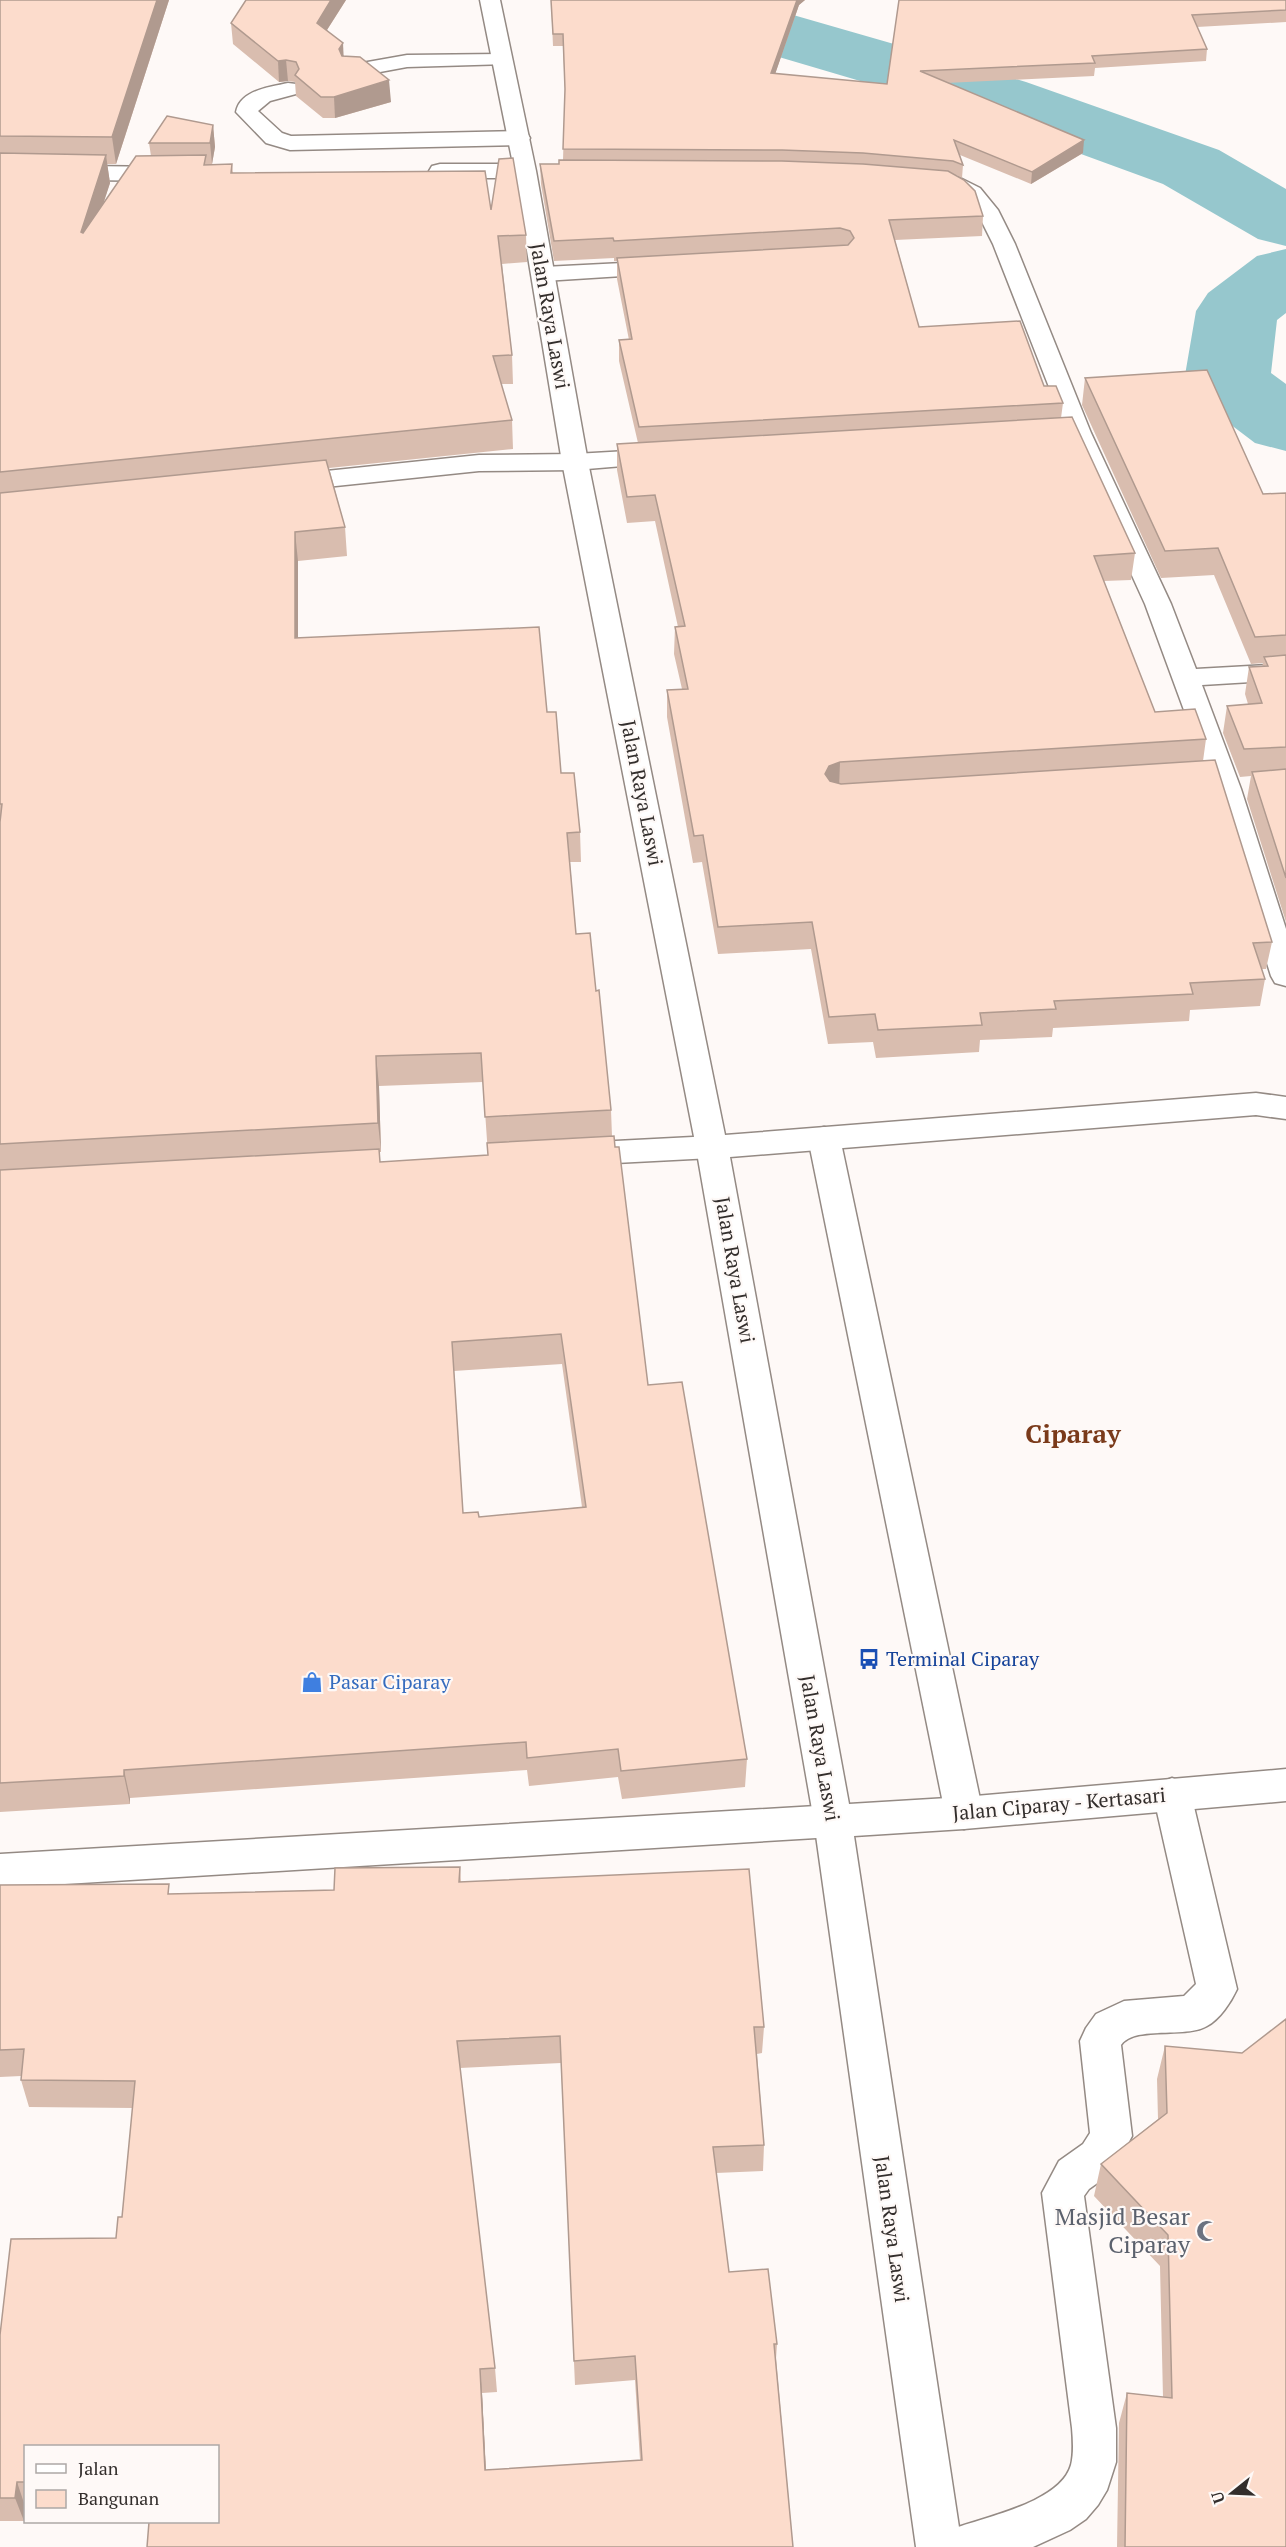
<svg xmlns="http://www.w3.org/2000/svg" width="1286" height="2547" viewBox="0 0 1286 2547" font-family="'PT Serif',serif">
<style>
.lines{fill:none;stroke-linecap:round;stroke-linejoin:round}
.river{fill:#96c7cd;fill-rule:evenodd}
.minor-casing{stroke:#948a84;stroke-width:3}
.major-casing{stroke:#948a84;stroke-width:3}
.minor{fill:#fff;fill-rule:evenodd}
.major{fill:#fff;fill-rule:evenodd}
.wall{fill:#d9bdaf;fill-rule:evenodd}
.shaded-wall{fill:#b09a8f}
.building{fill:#fcdccc;stroke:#b09a8f;stroke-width:1.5;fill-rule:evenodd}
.labels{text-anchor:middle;stroke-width:4.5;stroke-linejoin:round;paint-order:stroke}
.street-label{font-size:20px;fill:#332e2c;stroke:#fef9f7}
.transit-label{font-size:20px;fill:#164399;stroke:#fef9f7;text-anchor:start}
.shop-label{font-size:20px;fill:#366cbe;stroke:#fef9f7;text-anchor:start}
.near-worship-label{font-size:24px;fill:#5b616d;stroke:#fef9f7;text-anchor:end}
.district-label{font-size:26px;font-weight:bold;fill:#7a3a1a;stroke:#fef9f7}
</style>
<rect width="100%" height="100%" fill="#fef9f7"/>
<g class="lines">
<g class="river">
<path d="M626,0h115l285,82 193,68 67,39v57l-28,-7 -95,-55 -191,-70 -335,-99z"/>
<path d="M1286,249v64l-9,7 -6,53 15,11v67l-31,-8 -58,-44 -13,-18 12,-70 12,-18 49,-37z"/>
</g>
<defs>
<g id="minor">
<path d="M501,54l7,2 4,4 -4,4 -101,3 -54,10 -8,-1 -3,-5 3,-5 62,-11z"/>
<path d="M288,83l8,1 3,5 -3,5 -26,7 -12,10 24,22 9,3 228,-5 8,2 3,5 -3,5 -8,2 -229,5 -24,-7 -30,-31c4,-22 34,-25 52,-29z"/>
<path d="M937,174l23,4 20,10 18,22 17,34 76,189 80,171 25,65 90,-5v16l-84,5 39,104 45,140v57l-11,-3 -4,-7 -58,-187 -68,-185 -78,-171 -74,-189 -16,-32 -13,-14 -17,-9 -18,-3 -3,-5 3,-5z"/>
<path d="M662,261l8,2 4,5 -4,5 -126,8 -8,-2 -4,-5 4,-5 8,-2z"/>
<path d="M662,449l9,3 4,5 -4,5 -96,8 -96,1 -191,20 -9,-3 -4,-5 4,-5 9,-3 191,-20 96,-1z"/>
<path d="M824,1127l11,3 5,8 143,675 -5,11 -14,5 -14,-5 -5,-11 -137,-675 5,-8z"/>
<path d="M712,1136l11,3 5,8 -5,8 -11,3 -135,7 -11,-3 -5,-8 5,-8 11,-3z"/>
<path d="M1172,1778l13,5 6,11 46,195c-6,13 -17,30 -30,37 -22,13 -72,-1 -86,19l11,91 -19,36 -24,17 -5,7 32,232v34l-9,28 -9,15 -12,14 -16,11 -37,17h-93l7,-16c32,-13 113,-27 124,-66 3,-12 2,-25 1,-37l-30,-235 17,-32 24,-17 7,-11 -10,-92 6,-13 10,-14 28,-13 60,-5 12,-12 -43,-190 6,-11z"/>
<path d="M833,1805l14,4 5,12 -5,12 -14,4 -833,51v-34z"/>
</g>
<g id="major">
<path d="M480,0h20l36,171 52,291 137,673 531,-42 30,4v22l-30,-4 -526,42 119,647 115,-7 322,-28v32l-322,28 -110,7 108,711h-46l-102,-726 -118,-674 -134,-685 -47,-284h-75l-8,-2 -3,-5 3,-5 8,-2h73z"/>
<path d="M0,165l170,2 8,2 3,5 -3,5 -8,2 -170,-2z"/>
</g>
</defs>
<use href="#minor" class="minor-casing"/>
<use href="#major" class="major-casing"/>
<use href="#minor" class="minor"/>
<use href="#major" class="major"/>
</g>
<g class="wall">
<path d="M0,0h169l-53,164h-9l3,19 -7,21 48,-48 -2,-13 64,-18 2,22 -3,17h20l1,9 258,37 35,25 1,27 -25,2 10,91 1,29h-12l11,36 1,29 -184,19 16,59 2,29 -49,5v77l249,74 14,61 19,59 1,30h-11l6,72 20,57 15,119 1,26 36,249 99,374 -2,28 -123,12 -4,-22 -89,9 -2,-16 -397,28v6l-130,8zM483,1082l5,73 -108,7 -1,-10h2l-2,-66zM562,1364l20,143 -103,10 -16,-4 -9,-142z"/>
<path d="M346,0l-19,30 17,26 47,46 -56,16h-12l-27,-22 -1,-14 -7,-1 -9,1 -46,-38 -2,-21z"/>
<path d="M551,0h254l-6,5 -24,69 112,10 12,-84h387v22l-89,5 10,22 -1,12 -111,7 -1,8 -148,7 137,70 -52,31 -71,-29 3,10 -1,13 -6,-3 27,41 -1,20 -87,4 24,87 125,59 19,17 -2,15 74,135 -4,27 -27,1 51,131 51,27 -3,22 69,181 -6,27h-4l3,10 -5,27 -70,4 -1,11 -136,7 -1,9 -72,3 -1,12 -103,6 -3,-16 -45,2 -17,-95 -93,5 -16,-92 -9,1 -26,-146v-27l15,-1 -8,-35 1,-27h3l-23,-106 -28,2 -10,-53v-26l21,-1 -19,-82v-21h10l-12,-61v-18h-3v-3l-60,3 -13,-77 -1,-20h19l4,-4 2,-68 -2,-46h-10z"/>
<path d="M1085,378l178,116 23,-1v429l-39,-123 4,-23 -11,1 -17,-44 4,-27 21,-2 -3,-10 4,-27h13l1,-4 -12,1 -37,-89 -53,3 -79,-173z"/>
<path d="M460,1867l1,15 303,145 -2,26 -5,1 7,91 -1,26 -47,2 13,99 48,72 -1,15 17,188 -575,-101h-192v60l-2,15h-24v-186l116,-97 6,-21 11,-109 -104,-1 -8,-27v-4l-21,1v-192l171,9 163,-4zM561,2063l14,322 60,-5 5,80 -154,10 -4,-77 15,-1 -2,-24 -35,-300z"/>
<path d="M1165,2046l121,501h-169l2,-124 8,-30 36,4 -3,-131 -66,-70 7,-32 57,-45 -1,-40z"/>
</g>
<g class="shaded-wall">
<path d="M157,0h12l-53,164 -4,-27z"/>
<path d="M331,0h15l-28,44 -1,-21z"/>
<path d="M797,0h8l-6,5 -28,81v-13z"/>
<path d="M343,43l1,21 -5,-15z"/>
<path d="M286,60l2,21 -9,1 -1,-21z"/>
<path d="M389,80l2,22 -56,16 -1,-21z"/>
<path d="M213,125l2,22 -3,17 -2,-21z"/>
<path d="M1084,140l-1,13 -52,31 1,-12z"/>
<path d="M106,155l4,28 -25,77 -4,-28z"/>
<path d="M295,532l3,29v106l-3,-29z"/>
<path d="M840,762l-1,27 -12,4 -2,-19 4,-8z"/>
<path d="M376,1056l3,30 2,66 -3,-29z"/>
<path d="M124,1770l6,28v6l-6,-28z"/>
<path d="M480,2369l2,24 5,101 -2,-24z"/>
<path d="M17,2482l8,24 -1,15 -9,-23z"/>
</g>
<g class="building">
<path d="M0,0h157l-45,137 -112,-1z"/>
<path d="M246,0h85l-14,23 26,20 -4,6 3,7 18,1 29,23 -55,17h-13l-26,-22 4,-6 -3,-7 -10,-2 -8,1 -47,-38z"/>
<path d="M551,0h246l-26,73 116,11 12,-84h387v10l-94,5 15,34 -115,7 3,7 -175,8 164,69 -52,32 -78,-32 9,25 -10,-4 -90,-8 -81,-3 -219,-1 2,-60 -2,-55h-10z"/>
<path d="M167,116l46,9 -3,18h-61z"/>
<path d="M0,153l106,2 -25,77 2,1 53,-77 70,-1 -2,10 28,-1 -1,9 254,-2 6,39 8,-51 14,-1 13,77 -28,1 14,119 -19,1 19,64 -512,52z"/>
<path d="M559,160l223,1 81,3 85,7 16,9 11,11 8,25 -94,4 30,107 101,-6 24,65h12l7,17 -424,24 -20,-87 13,-1 -15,-81 231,-13 6,-7 -4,-7 -10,-3 -226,13 -1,-3 -59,3 -14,-77h19z"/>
<path d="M1207,370l56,124 23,-1v142l-31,2 -37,-89 -53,3 -80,-173z"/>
<path d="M1072,417l63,136 -41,3 61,156 40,-3 11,30 -366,23 -11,4 -4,8 5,7 11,3 374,-24 57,182 -19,1 12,36 -75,4 3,11 -139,7 2,8 -76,4 2,12 -104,5 -3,-16 -46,3 -17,-95 -94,5 -15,-92 -9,1 -27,-146 21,-1 -13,-62 10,-1 -30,-131 -28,2 -10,-53z"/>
<path d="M326,460l19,67 -50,5v106l244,-11 8,85h9l5,61h13l6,59 -13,1 9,101 14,-1 6,58 3,-1 12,120 -126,7 -4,-64 -105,3 2,67 -378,21v-322l2,-18h-2v-311z"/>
<path d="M1286,655v92l-42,2 -17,-43 35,-3 -13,-36 19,-1 -4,-9z"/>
<path d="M1286,769v109l-34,-106z"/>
<path d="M614,1136l1,11h4l29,238 34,-3 65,377 -126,12 -3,-22 -91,9 -1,-16 -402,28v6l-124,7v-613l379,-21 1,13 108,-7 -1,-12zM561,1334l25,173 -107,10 -1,-5 -15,1 -11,-171z"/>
<path d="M460,1867l-1,15 290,-13 15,158h-10l10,118 -51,2 16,125 39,-3 9,75h-3l19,203h-646l2,-25h69v-76h-192v36h-9l-2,16h-15v-163l11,-96 105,-1 2,-21h4l13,-136 -114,-1 3,-31 -24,1v-165l169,-1 -1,10 166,-4 1,-22zM560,2036l14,325 61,-5 7,104 -157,10 -5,-101 15,-1 -38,-327z"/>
<path d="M1286,2019v528h-161l2,-154 45,5 -4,-163 -67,-71 66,-51 -2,-67 77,7z"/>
</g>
<defs>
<symbol id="bus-bare" viewBox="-9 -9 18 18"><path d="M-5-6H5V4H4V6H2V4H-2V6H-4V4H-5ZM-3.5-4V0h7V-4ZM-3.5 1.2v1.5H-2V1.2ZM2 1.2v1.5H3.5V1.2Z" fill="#1a4fb4" stroke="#fef9f7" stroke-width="2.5" paint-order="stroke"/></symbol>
<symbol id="shop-bare" viewBox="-9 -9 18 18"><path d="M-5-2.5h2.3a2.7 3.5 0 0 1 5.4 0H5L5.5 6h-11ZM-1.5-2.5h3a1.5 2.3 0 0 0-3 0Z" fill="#3f7fe0" stroke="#fef9f7" stroke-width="2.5" paint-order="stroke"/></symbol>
<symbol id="mosque-bare" viewBox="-9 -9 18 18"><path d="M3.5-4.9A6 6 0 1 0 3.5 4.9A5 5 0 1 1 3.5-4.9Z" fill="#6b7280" stroke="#fef9f7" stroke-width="2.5" paint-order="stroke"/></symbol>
</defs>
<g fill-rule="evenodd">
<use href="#bus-bare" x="854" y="1644" width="30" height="30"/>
<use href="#shop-bare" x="297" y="1667" width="30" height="30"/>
<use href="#mosque-bare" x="1192" y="2216" width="30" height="30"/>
</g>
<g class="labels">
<g class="street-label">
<text transform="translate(550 316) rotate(80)" y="7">Jalan Raya Laswi</text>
<text transform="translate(642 793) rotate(79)" y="7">Jalan Raya Laswi</text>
<text transform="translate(735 1270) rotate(80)" y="7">Jalan Raya Laswi</text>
<text transform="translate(820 1748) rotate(80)" y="7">Jalan Raya Laswi</text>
<text transform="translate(1059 1804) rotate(-5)" y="7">Jalan Ciparay - Kertasari</text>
<text transform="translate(892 2229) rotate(82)" y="7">Jalan Raya Laswi</text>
</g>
<g class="transit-label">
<text x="886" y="1666">Terminal Ciparay</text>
</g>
<g class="shop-label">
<text x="329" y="1689">Pasar Ciparay</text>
</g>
<g class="near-worship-label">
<text x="1190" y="2225">Masjid Besar<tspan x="1190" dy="28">Ciparay</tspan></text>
</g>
<g class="district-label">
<text x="1073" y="1443">Ciparay</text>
</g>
</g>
<rect x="24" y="2445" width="195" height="78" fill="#fef9f7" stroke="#ada8a6" stroke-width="1.5"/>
<rect x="36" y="2464" width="30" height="9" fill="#ffffff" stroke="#ada8a6" stroke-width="1.5"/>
<text x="78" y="2475" font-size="18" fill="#332e2c">Jalan</text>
<rect x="36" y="2490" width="30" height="18" fill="#fcdccc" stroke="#ada8a6" stroke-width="1.5"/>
<text x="78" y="2505" font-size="18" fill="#332e2c">Bangunan</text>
<g transform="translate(1232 2493) rotate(252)" stroke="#fef9f7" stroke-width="4.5" paint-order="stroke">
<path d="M0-4.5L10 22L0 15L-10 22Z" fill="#332e2c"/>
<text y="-9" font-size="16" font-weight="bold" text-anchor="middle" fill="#332e2c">U</text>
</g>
</svg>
